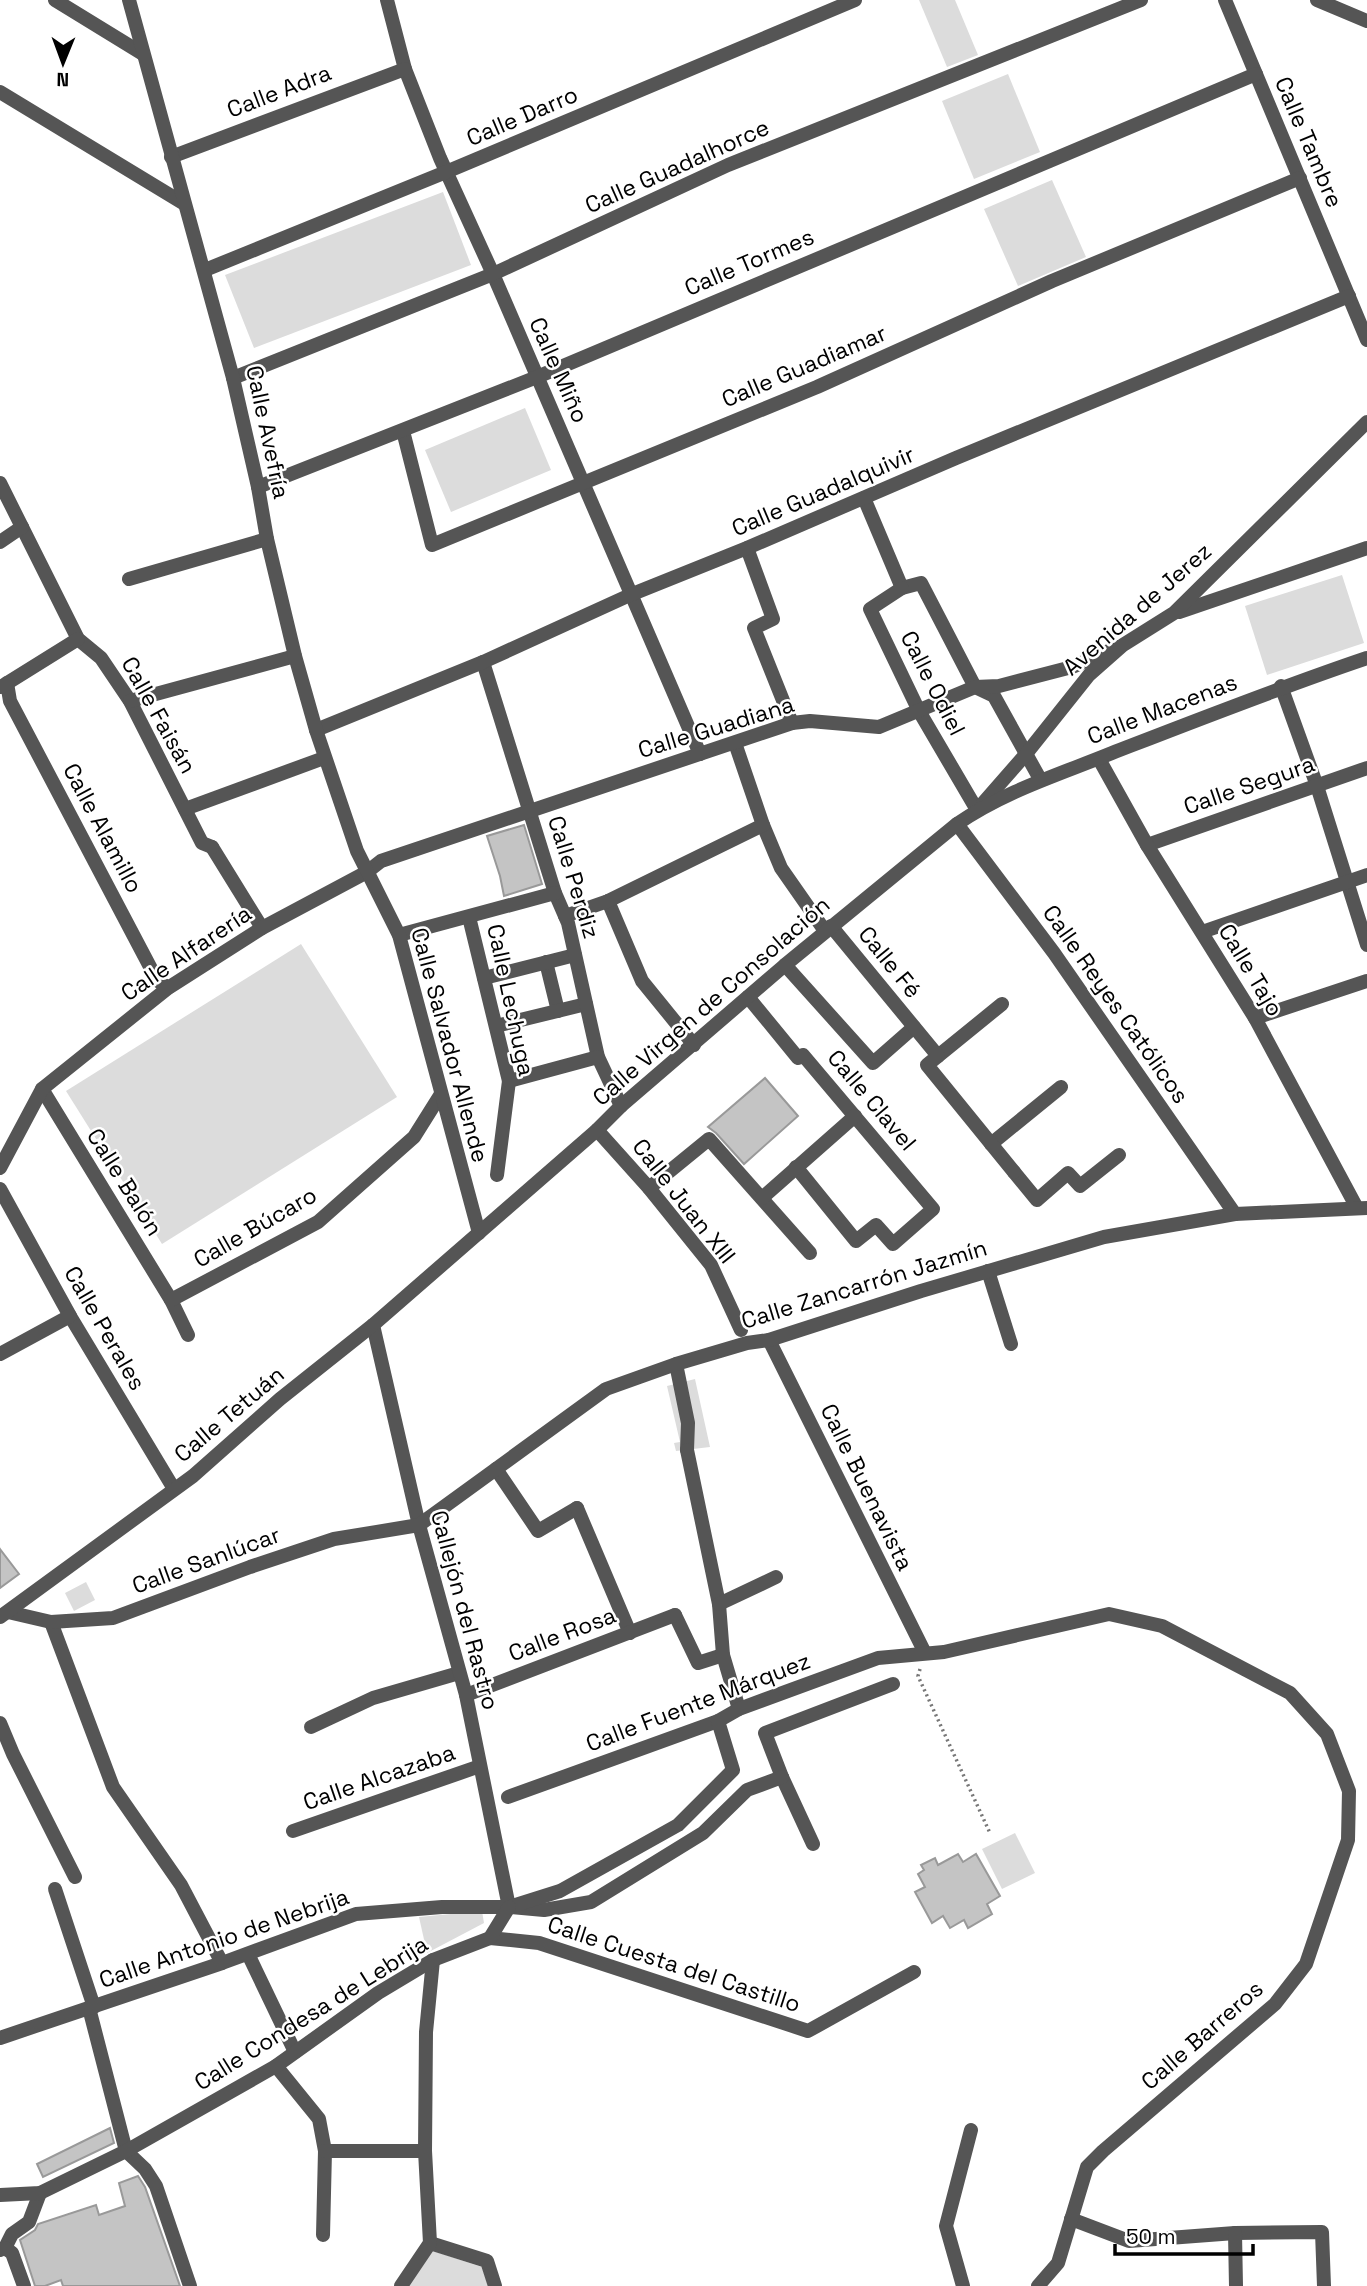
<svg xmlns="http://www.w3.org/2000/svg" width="1367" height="2286" viewBox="0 0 1367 2286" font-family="'Space Grotesk',sans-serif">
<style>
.green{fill:#dcdcdc}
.building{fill:#c4c4c4;stroke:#999;stroke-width:2}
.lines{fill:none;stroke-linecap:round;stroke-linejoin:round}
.path{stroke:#777;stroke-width:3.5;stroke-dasharray:2 3.5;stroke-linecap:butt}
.pedestrian{stroke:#555;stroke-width:14}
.minor{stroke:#555;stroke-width:14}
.tertiary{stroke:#555;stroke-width:14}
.labels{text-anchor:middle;stroke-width:5;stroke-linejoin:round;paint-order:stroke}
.street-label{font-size:23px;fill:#000;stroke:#fff}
</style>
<rect width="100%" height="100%" fill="#fff"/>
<g class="green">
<path d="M919,0h36l23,55 -31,12z"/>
<path d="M1008,74l32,78 -66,27 -32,-78z"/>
<path d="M1052,180l34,77 -68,29 -34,-77z"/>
<path d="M443,192l28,73 -217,83 -29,-73z"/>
<path d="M525,408l26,62 -100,42 -26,-62z"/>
<path d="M1342,575l22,68 -97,32 -22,-69z"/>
<path d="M301,944l96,153 -235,147 -96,-153z"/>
<path d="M695,1379l15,68 -34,4 -2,-8 6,-1 -13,-56z"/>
<path d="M86,1582l9,18 -21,11 -9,-18z"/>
<path d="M1015,1833l20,40 -33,16 -20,-40z"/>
<path d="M482,1911l2,12 -57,30 -8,-36z"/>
<path d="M433,2251l49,16 6,19h-80z"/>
</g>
<g class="building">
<path d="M524,825l18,59 -38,12 -4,-20 -13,-40z"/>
<path d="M765,1078l33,38 -54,48 -28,-31 -8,-6z"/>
<path d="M0,1549l19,25 -19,14z"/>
<path d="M958,1854l5,8 13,-8 24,42 -13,8 5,10 -24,14 -4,-8 -14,8 -7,-12 -11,7 -17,-31 10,-5 -7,-13 6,-4 -3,-5 14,-7 3,7z"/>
<path d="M110,2128l4,15 -71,34 -6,-13z"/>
<path d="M138,2176l7,11 35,99h-117l-2,-6 -16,6h-10l-15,-46 15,-10 3,-6 58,-19 3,10 26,-9 -6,-23z"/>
</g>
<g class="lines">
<path class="path" d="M920,1669l-2,7 72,157"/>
<g class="pedestrian">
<path d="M735,743l28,82 18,43 44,63"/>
<path d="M212,847l50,81"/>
<path d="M608,901l34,80 52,64"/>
<path d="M565,916l43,-15 155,-76"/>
<path d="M546,962l12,49"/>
<path d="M785,965l88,98 41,-36"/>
<path d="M484,978l91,-23"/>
<path d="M748,997l50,61 5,-3 130,154 -40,35 -17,-19 -20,16 -60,-74"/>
<path d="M496,1026l90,-22"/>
<path d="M938,1056l64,-52"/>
<path d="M991,1144l70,-57"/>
<path d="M1014,1172l23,28 31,-27 12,13 39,-31"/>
<path d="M497,1175l12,-94"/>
<path d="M649,1188l60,-49 101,114"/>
<path d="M762,1198l93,-82"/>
<path d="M676,1364l12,59 -1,27"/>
<path d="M496,1469l42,62 39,-23"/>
<path d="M675,1615l23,48 25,-8"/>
<path d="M430,2243l57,18 8,25"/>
<path d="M5,2248l7,-14 17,-12 11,-29"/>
</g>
<g class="minor">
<path d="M55,0l88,54"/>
<path d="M387,0l18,69 35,89 53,116 207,480"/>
<path d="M1225,0l142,340"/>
<path d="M1317,0l50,21"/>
<path d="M0,92l183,111"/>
<path d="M171,157l234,-88"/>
<path d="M205,270l241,-98 409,-172"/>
<path d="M233,378l260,-104 235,-109 413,-165"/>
<path d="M403,431l29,114 385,-158 235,-106 248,-103"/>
<path d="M0,483l78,156 23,19 29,43 72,142 10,4"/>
<path d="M258,487l279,-110 719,-303"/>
<path d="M864,498l38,90 19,-5 54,104 19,9 46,83"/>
<path d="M0,542l22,-15"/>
<path d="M747,548l26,71 -19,9 38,95"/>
<path d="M129,579l138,-40"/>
<path d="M902,588l-32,21 49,102 58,99"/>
<path d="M483,662l72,231 13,30 30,134 23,49"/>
<path d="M7,683l3,18 147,279 11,8"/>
<path d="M1281,686l36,100 50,159"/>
<path d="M1,687l77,-48"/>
<path d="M130,701l165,-45"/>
<path d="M316,730l167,-68 147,-67 117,-47 209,-90 393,-162"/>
<path d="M185,809l139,-51"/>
<path d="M1147,845l220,-77"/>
<path d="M469,917l40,164 89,-24"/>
<path d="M831,926l107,130 -11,9 87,107"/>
<path d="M1202,932l165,-57"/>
<path d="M399,935l156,-42"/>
<path d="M1255,1018l112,-37"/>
<path d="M42,1089l129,211 17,35"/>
<path d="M597,1130l52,58 62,77 30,65"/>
<path d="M0,1168l42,-79 126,-101 94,-60 105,-56 14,-11 411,-138 18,-2 69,6 96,-40 24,-1 73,-19 46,-20"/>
<path d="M0,1189l70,127 104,173"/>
<path d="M988,1271l23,73"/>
<path d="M171,1300l147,-78 96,-85 27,-43"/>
<path d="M0,1354l70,-38"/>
<path d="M687,1450l32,154 4,51 16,54"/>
<path d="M577,1508l53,125"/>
<path d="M719,1604l57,-27"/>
<path d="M51,1622l62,165 68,98 41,78"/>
<path d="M466,1695l209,-80"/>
<path d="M0,1723l13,31 62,123"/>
<path d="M311,1727l62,-29 86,-25"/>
<path d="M508,1797l210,-76"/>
<path d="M293,1831l187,-65"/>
<path d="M813,1844l-31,-67 -17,-44 128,-49"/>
<path d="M55,1889l39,118"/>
<path d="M511,1907l33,3 47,-8 112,-69 44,-43 35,-13"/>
<path d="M490,1938l49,5 269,88 106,-59"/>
<path d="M248,1954l47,98"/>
<path d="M89,2008l37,143 19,18 11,17 34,100"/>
<path d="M276,2066l43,53 6,32 -2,84"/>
<path d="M325,2151h100"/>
<path d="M1071,2219l58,22 106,-8 87,-1 2,54"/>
<path d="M1235,2233l1,53"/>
<path d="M0,2250l5,-2 7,5 12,33"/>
<path d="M401,2286l29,-43 -5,-92 1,-119 7,-72"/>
<path d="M963,2286l-17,-60 25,-96"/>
</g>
<g class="tertiary">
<path d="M129,0l104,378 25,109 9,52 28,117 21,74 41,121 42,84 80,298"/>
<path d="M1179,612l188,-64"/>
<path d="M1099,759l48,86 108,173 102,190"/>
<path d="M983,803l43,-49 63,-79 34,-30 51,-32 193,-191"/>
<path d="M957,824l97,129 181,261"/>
<path d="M373,1325l46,200 47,170 43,212"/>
<path d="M769,1340l156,313"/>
<path d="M8,1612l43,10 62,-4 137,-51 84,-28 85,-14 187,-136 70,-25 71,-21 22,-3 152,-49 183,-54 131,-23 132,-6"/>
<path d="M0,1617l193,-141 87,-77 93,-74 224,-195 24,-24 164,-141 172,-141c48,-33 101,-49 155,-71 85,-33 169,-66 255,-95"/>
<path d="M0,2038l222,-75 134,-49 86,-7h67l51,-16 118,-66 55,-55 -15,-49 21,-12 139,-51 66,-6 165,-38 53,12 128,67 37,41 22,57 -1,49 -42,124 -31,40 -172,147 -16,16 -29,96 -20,23"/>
<path d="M0,2195l40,-2 86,-42 150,-85 102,-73 55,-33 57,-22 19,-31"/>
</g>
</g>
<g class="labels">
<g class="street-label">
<text transform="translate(279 91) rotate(-21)" y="8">Calle Adra</text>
<text transform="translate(522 116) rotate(-23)" y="8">Calle Darro</text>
<text transform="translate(1309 142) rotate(67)" y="8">Calle Tambre</text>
<text transform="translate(677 166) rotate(-24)" y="8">Calle Guadalhorce</text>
<text transform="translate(749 262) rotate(-23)" y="8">Calle Tormes</text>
<text transform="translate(804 366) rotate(-23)" y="8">Calle Guadiamar</text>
<text transform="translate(559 370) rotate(66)" y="8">Calle Miño</text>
<text transform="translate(268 432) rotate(78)" y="8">Calle Avefría</text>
<text transform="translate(823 491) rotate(-23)" y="8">Calle Guadalquivir</text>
<text transform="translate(1137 609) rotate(-41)" y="8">Avenida de Jerez</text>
<text transform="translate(933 683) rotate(63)" y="8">Calle Odiel</text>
<text transform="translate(1162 709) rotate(-21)" y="8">Calle Macenas</text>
<text transform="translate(159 715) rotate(61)" y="8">Calle Faisán</text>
<text transform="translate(716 727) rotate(-17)" y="8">Calle Guadiana</text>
<text transform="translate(1249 785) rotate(-19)" y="8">Calle Segura</text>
<text transform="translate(103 828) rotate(62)" y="8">Calle Alamillo</text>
<text transform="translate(574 877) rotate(73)" y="8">Calle Perdiz</text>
<text transform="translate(186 953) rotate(-34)" y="8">Calle Alfarería</text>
<text transform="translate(890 962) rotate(51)" y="8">Calle Fé</text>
<text transform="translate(1251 970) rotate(59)" y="8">Calle Tajo</text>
<text transform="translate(511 1000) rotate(78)" y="8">Calle Lechuga</text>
<text transform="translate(711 1001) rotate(-41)" y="8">Calle Virgen de Consolación</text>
<text transform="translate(1116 1004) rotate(55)" y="8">Calle Reyes Católicos</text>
<text transform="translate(450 1045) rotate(75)" y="8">Calle Salvador Allende</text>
<text transform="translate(872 1100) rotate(50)" y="8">Calle Clavel</text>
<text transform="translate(125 1182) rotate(58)" y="8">Calle Balón</text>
<text transform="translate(684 1201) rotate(52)" y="8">Calle Juan XIII</text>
<text transform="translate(255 1227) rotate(-30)" y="8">Calle Búcaro</text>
<text transform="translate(864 1284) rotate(-17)" y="8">Calle Zancarrón Jazmín</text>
<text transform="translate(105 1328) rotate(60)" y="8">Calle Perales</text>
<text transform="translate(229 1414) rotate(-40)" y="8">Calle Tetuán</text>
<text transform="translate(867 1487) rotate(64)" y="8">Calle Buenavista</text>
<text transform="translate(206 1560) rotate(-20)" y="8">Calle Sanlúcar</text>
<text transform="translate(465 1610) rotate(75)" y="8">Callejón del Rastro</text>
<text transform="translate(562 1634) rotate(-21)" y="8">Calle Rosa</text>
<text transform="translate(698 1702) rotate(-21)" y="8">Calle Fuente Márquez</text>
<text transform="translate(379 1777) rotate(-19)" y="8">Calle Alcazaba</text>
<text transform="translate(224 1938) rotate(-19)" y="8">Calle Antonio de Nebrija</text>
<text transform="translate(674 1964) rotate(18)" y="8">Calle Cuesta del Castillo</text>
<text transform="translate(311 2013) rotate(-32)" y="8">Calle Condesa de Lebrija</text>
<text transform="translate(1202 2035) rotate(-41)" y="8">Calle Barreros</text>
</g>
</g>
<g transform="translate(63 63) rotate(181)" stroke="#ffffff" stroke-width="5" paint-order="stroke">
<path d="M0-5L12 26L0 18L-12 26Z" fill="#000000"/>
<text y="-10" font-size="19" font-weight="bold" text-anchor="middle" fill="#000000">N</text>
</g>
<path d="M1115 2244v10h138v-10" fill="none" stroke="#000000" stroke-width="3.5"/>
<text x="1126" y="2244" font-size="21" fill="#000000" stroke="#ffffff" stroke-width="5" paint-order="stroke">50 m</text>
</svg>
